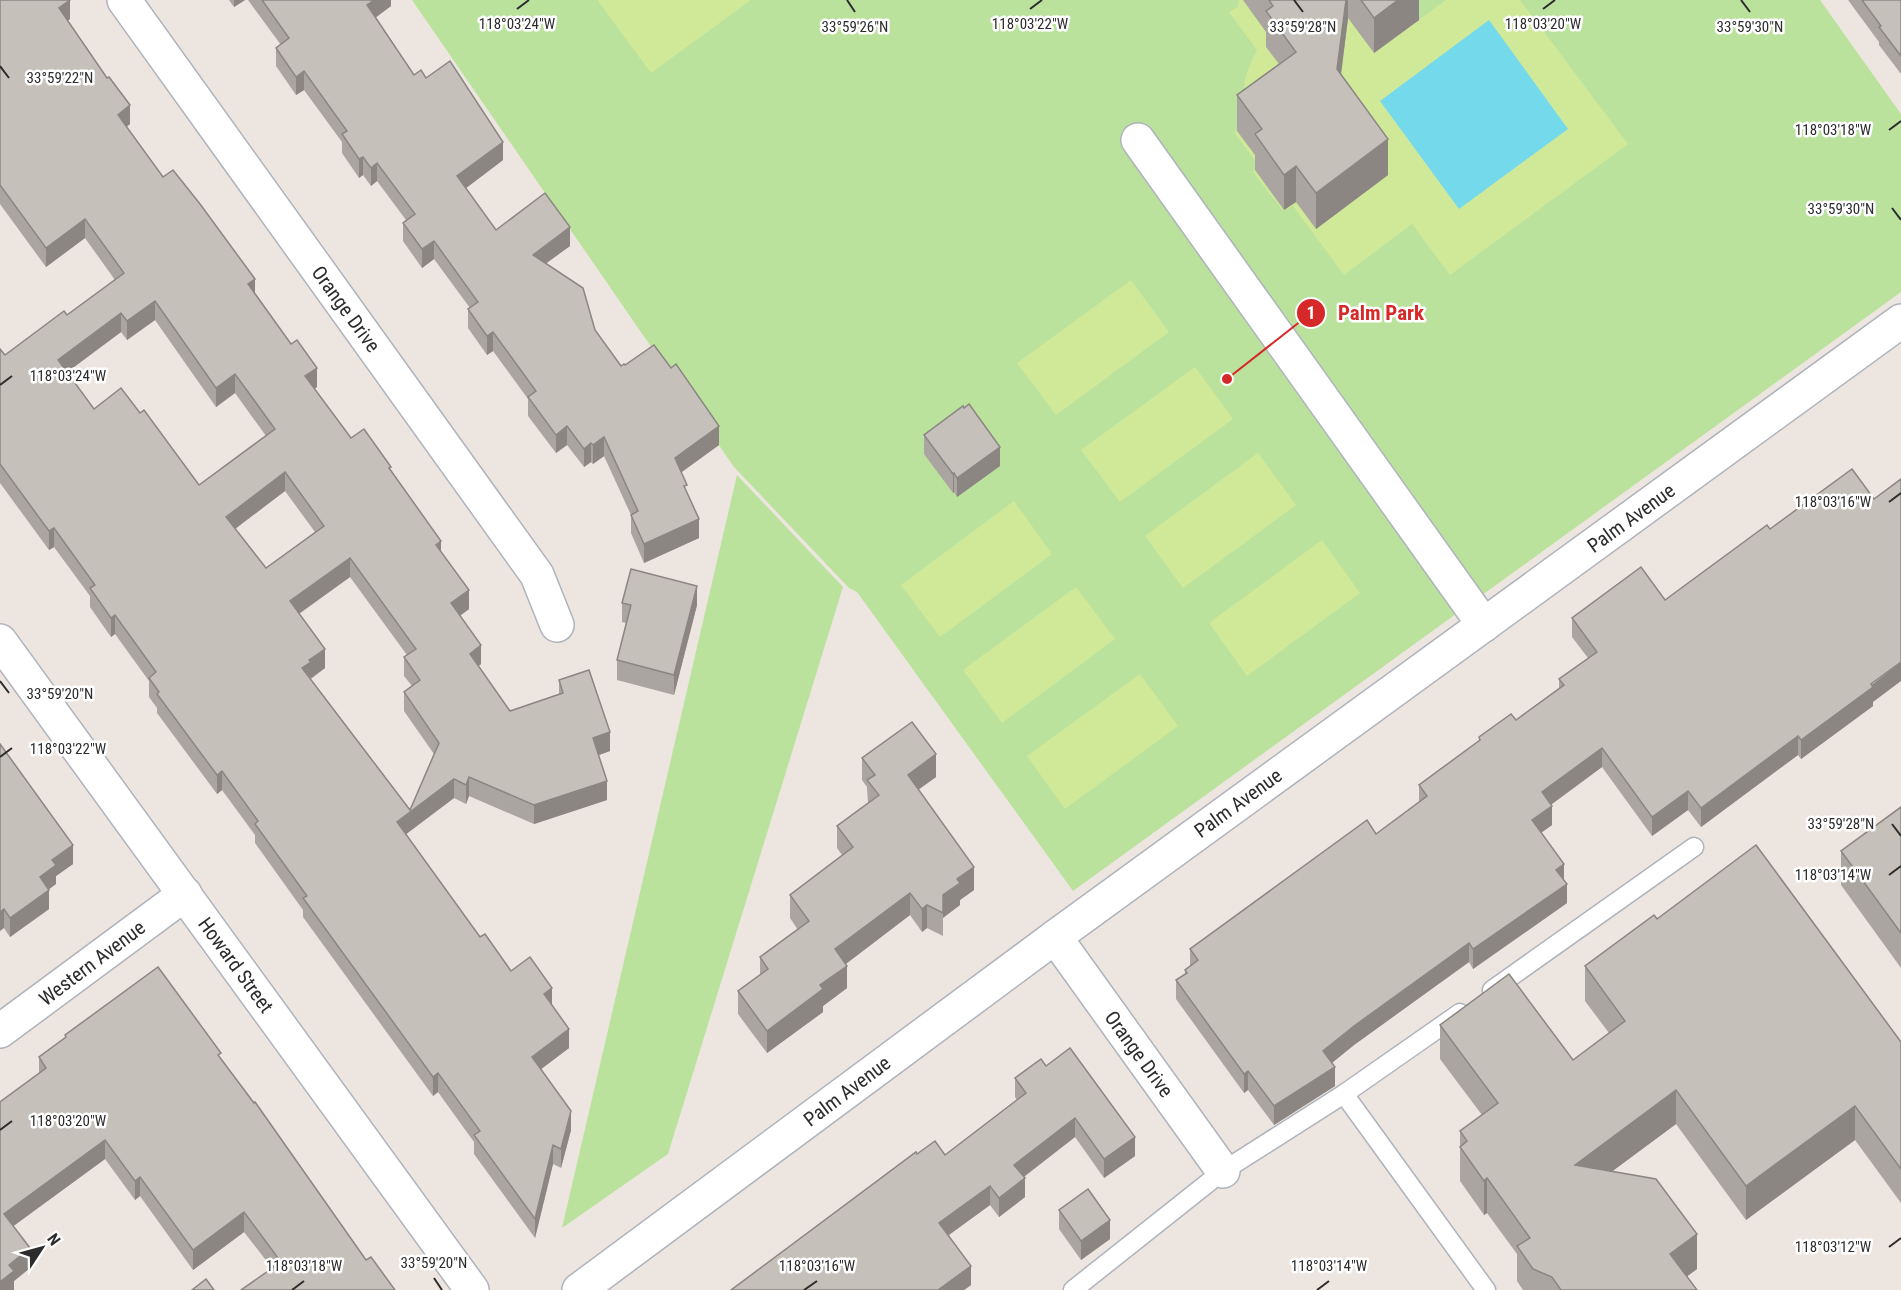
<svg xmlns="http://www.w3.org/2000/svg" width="1901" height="1290" viewBox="0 0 1901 1290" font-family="'Roboto Condensed',sans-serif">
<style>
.green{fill:#bbe29d}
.pitch{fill:#cfe999}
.water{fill:#75d9ec}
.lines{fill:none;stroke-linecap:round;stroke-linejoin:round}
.service-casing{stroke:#afb3bc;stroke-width:21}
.minor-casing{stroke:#afb3bc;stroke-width:36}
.service{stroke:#fff;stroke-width:18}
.minor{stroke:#fff;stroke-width:33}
.wall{fill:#aaa5a0;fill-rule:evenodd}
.shaded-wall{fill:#8b8682}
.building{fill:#c6c0ba;stroke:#8b8682;stroke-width:1.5;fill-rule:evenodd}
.ticks{fill:none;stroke:#2c2c2c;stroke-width:2}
.labels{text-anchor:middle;stroke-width:5;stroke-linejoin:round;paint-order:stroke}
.street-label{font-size:20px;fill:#2c2c2c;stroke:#fff}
.ticks-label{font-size:15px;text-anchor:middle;fill:#2c2c2c;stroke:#fff;stroke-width:5;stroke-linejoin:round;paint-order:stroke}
.leader{fill:none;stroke:#d62828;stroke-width:2}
.callout-dot{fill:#d62828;stroke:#fff;stroke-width:2}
.mark-label{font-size:18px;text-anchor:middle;font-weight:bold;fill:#fff}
.callout-label{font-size:21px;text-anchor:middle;font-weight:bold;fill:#d62828;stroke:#fff;stroke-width:5;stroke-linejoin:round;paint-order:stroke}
</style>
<rect width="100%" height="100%" fill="#ede5df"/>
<g class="green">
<path d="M412,0h1408l81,114v178l-828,599 -216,-299 -8,-4 -115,-121z"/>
<path d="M737,475l106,112 -175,567 -106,74z"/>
</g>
<g class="pitch">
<path d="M599,0h152l-100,73 -53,-72z"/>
<path d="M1239,0h162l16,21 29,-21h74l108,144 -178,131 -38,-51 -68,51 -51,-69 -10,5 -30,-39 5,-7 -24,-33 18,-13c-13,-31 -9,-40 5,-69l-28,-38 9,-5z"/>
<path d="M1131,280l38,52 -113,83 -39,-52z"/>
<path d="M1195,367l38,52 -113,83 -39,-52z"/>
<path d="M1258,453l38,52 -113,83 -38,-52z"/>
<path d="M1014,501l38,53 -112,83 -39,-52z"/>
<path d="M1322,540l38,53 -113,83 -38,-53z"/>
<path d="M1076,587l39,52 -113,84 -39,-53z"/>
<path d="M1140,674l38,52 -113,83 -38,-53z"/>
</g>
<path class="water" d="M1489,20l79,109 -109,80 -79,-108z"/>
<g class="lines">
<defs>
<g id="service">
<path d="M1492,990l202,-143"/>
<path d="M1344,1094l142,196"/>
<path d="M1073,1290l150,-119 121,-77 116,-81"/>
</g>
<g id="minor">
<path d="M124,0l413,575 20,50"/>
<path d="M1138,140l346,485"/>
<path d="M0,641l472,649"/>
<path d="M1055,937l168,234"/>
<path d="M0,1031l185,-137"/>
<path d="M579,1290l476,-353 846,-616"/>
</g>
</defs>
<use href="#service" class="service-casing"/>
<use href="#minor" class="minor-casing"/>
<use href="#service" class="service"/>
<use href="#minor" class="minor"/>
</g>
<g class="wall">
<path d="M0,0l70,19 -3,2 63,103 -4,3 37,50 92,116 62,94 -3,2 37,49 40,33 50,81 28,57 -9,7 21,48 -3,2 32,45 49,-17v-14l51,71 -11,4 8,45 -73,24 -65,-28 -3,8 -12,-6 -48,36 74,103 31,34 41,35 17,42 -28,21 30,61 -10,38 -8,-4 -18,74 -61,-84v-12l-36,-50 -5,4 -130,-179v-7l-48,-67v-8l-33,-45 -5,4 -60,-81v-5l-8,-11v-16l-34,-47 -4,3 -21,-30v-11l-36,-49 -5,3 -49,-67v-134l5,6 62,-40 48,-35 -30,-42 -39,29 -46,-63zM155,320l61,87 19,-14 31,43 -67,49 -59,-72 -46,-4 -27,-37 54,-40 6,8zM285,491l30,41 -49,36 -31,-40zM350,577l57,78 -3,2v19l8,10 -8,6v19l30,43 -24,56 -99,-131 14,-11 -26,-54z"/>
<path d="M229,0h16l-11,7z"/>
<path d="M248,0h143v6l-15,11 38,58 12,3 77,82 -37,28 30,42 74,16 -24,17 75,103 98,79 -38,27 18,66 -55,25 -13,-30v-18l-27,-59 -11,8 -2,-2 -7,5 -17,-22 -11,8 -28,-37v-17l-35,-48 -6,4 -19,-27v-19l2,-1 -36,-49 -12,9 -19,-27v-18l3,-3 -29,-39 -6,5 -8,-11 -4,3 -17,-25v-11l-38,-52 -8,5 -20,-29v-18l5,-3z"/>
<path d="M1243,0h176v20l-45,33 -26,-35 -7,57 47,100 -72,54 -20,-27 -12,8 -29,-40v-15l-18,-24v-36l42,-31 -13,-17v-15z"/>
<path d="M1848,0h53v74l-22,-29v-3z"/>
<path d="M924,435l76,31 -43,31 -3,-5 -1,1 -29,-39z"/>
<path d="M1665,600l208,102v4l-72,53 -3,-4 -97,72 -13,-17 -36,26 -50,-69 -51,38 1,20 -11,8 23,47 3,23 -94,66 -4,-7 -115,83 -22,18 3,23 -61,39 -26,-35 -4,3 -68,-94v-19l9,-6v-4l5,-4v-17l186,-115 43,-31v-18l60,-44v-4l37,-17 43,-32v-9l29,-21 -16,-21v-19z"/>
<path d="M622,603l75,2 -23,90 -57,-15v-20l9,-37 -4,-1z"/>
<path d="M0,744l73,120 -17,12v8l-8,5 1,20 -39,28 -6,-9z"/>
<path d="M862,758l74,19 -18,13 56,100 -14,10v5l-17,12v19l-16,-8 -5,4 -12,-17 -64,49 1,24 -24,18v6l-56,41 -29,-39v-23l22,-16v-18l38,-27 -8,-12v-23l52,-40 -5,-7v-22l31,-23 -1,-16 -5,-7z"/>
<path d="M1901,807v161l-60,-83v-34z"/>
<path d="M1657,919l244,123v161l-46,-63 -109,80 -70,-96 -64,47 85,98 -10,7 10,14h-174l-6,-9v-27l-30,-41 -3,2 -24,-34v-50l22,-16 -42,-56v-34l133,35 36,-27 -24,-32v-35z"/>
<path d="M65,1035l156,23 145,202 29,30 -123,-22 -28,-36 -51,38 -53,-74 -5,4 -30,-41 -92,67 17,42 -16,13v9h-14l39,-217v-16l26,-19z"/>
<path d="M1046,1066l89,90 -31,22 -29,-41 -51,40 1,20 -26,20 -9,-12 -41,30 22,50 -7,5h-233l186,-136 28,1 72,-55 -2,-3v-19z"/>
<path d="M1059,1210l51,29 -29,21 -22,-31z"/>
</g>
<g class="shaded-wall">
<path d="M70,0v19l-11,8v-19z"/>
<path d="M234,0h11l-11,7z"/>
<path d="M374,0h17v6l-24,18v-19z"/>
<path d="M1346,0h2v18l-11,87v-36z"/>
<path d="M1398,0h21v20l-45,33v-35z"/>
<path d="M304,71v19l-8,5v-18z"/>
<path d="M130,105v19l-12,10v-19z"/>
<path d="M1388,139v36l-72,54v-36z"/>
<path d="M503,142v18l-46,35v-19z"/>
<path d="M363,157v18l-4,3v-19z"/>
<path d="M377,163v18l-6,5v-18z"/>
<path d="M1296,166v36l-12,8v-35z"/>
<path d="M85,219v19l-39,29v-19z"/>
<path d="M570,227v19l-37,27v-18z"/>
<path d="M434,241v18l-12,9v-19z"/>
<path d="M255,279v19l-7,-14z"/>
<path d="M155,301v19l-28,20v-19z"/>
<path d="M121,313v19l-63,47v-19z"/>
<path d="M493,332v19l-6,4v-19z"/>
<path d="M317,368v19l-12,8v-19z"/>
<path d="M235,374v19l-19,14v-19z"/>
<path d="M567,426v19l-11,8v-18z"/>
<path d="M719,426v19l-44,32v-19z"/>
<path d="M604,437v19l-11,8v-19z"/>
<path d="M591,443v19l-7,5v-18z"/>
<path d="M1000,447v19l-43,31v-19z"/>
<path d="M285,472v19l-59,45v-19z"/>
<path d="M954,473v19l-1,1v-19z"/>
<path d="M699,519v19l-55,25v-19z"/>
<path d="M54,528v19l-5,3v-19z"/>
<path d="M441,541v19l-5,-15z"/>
<path d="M350,558v19l-60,43v-19z"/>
<path d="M697,586v19l-23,90v-20z"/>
<path d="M469,590v19l-18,13v-19z"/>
<path d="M115,615v19l-4,3v-19z"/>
<path d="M481,645v19l-11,9v-19z"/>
<path d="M325,649v19l-14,10 -9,-10 7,-8z"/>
<path d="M1901,662v19l-28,21v4l-72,53v-19z"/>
<path d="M610,732v19l-17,6v-19z"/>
<path d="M1798,736v19l-97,72v-19z"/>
<path d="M1602,748v19l-60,44v-19z"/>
<path d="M936,754v23l-28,20v-22z"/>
<path d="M222,771v19l-5,4v-19z"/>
<path d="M469,777v19l-3,8v-19z"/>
<path d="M454,779v19l-57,43v-19z"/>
<path d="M607,781v19l-73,24v-19z"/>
<path d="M1688,791v19l-36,26v-19z"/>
<path d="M1552,806v19l-20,14v-19z"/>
<path d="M73,845v19l-17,12v8l-16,12v-19l12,-17z"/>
<path d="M1564,864v20l-8,-14z"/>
<path d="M974,867v23l-14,10v5l-17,13v-23l14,-16z"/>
<path d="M1567,884v19l-94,66v-20z"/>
<path d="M49,890v19l-39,28v-19z"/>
<path d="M910,893v22l-75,57v-23z"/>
<path d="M927,905v23l-5,4v-23z"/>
<path d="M4,909v19l-4,3v-19z"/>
<path d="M1469,943v19l-115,83 -31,25v-19l31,-25z"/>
<path d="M847,966v22l-24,18v6l-56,41v-22l53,-46z"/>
<path d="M552,988v19l-8,-13z"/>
<path d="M569,1029v19l-37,28v-19z"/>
<path d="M1335,1067v19l-61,39v-19z"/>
<path d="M1248,1071v19l-4,3v-19z"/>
<path d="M438,1073v19l-5,4v-19z"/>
<path d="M1676,1090v34l-101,75v-34z"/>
<path d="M1855,1106v34l-109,80v-34z"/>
<path d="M571,1111v19l-10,38v-19z"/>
<path d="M1075,1118v19l-61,47v-19z"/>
<path d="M1135,1137v19l-31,22v-19z"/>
<path d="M105,1140v19l-101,74v-19z"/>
<path d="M553,1145v19l-18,74v-19z"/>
<path d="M140,1177v19l-5,4v-19z"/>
<path d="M1025,1178v19l-26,20v-19z"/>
<path d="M1487,1178v35l-3,2v-34z"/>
<path d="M990,1186v19l-51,37v-19z"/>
<path d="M244,1212v20l-51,38v-20z"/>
<path d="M1110,1220v19l-29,21v-19z"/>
<path d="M1697,1234v35l-27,20v-35z"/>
<path d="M30,1248v20l-16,13v9h-14v-8l9,-17z"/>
<path d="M971,1266v19l-7,5h-26z"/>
</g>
<g class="building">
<path d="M0,0h70l-11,8 48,70 2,-1 21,28 -12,10 45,62 10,-7 27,34 55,75 -7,5 43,60 6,-4 20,28 -12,8 46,62 13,-9 27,38 -2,1 52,73 -5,4 33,45 -18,13 30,42 -11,9 40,57 53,-18 -4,-13 30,-10 21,62 -17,6 14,43 -73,24 -65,-28 -3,8 -12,-6 -57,43 83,115 5,-3 26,37 19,-14 22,31 -8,6 25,35 -37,28 39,54 -10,38 -8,-4 -18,74 -61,-84 6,-4 -42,-58 -5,4 -130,-179 4,-2 -52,-72 3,-3 -36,-50 -5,4 -60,-81 2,-2 -10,-14 7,-6 -41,-57 -4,3 -21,-30 5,-3 -41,-57 -5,3 -49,-67v-115l5,6 59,-44 3,4 57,-42 -39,-54 -39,29 -46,-63zM155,301l61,87 19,-14 40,55 -76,56 -55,-75 -4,3 -19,-25 -27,21 -36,-49 63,-47 6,8zM285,472l39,54 -58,42 -40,-51zM350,558l66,91 -12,8 16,23 -16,12 35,51 -29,67 -108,-142 9,-6 -2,-2 16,-11 -35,-48z"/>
<path d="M262,0h112l-7,5 47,70 7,-5 5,8 24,-17 53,81 -46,34 39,54 49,-37 25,34 -37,28 50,33 12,42 26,36 3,-2 1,1 29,-20 17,23 5,-4 43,62 -44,32 12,27 -3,1 15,33 -55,25 -13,-29 7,-4 -34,-74 -11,8 -2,-2 -7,6 -17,-23 -11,9 -28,-38 8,-6 -43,-59 -6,4 -19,-27 10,-7 -44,-61 -12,8 -19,-26 12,-9 -38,-51 -6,5 -8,-11 -4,2 -17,-25 5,-3 -43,-60 -8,6 -20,-29 13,-10z"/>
<path d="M1269,0h77l-9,69 51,70 -72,54 -20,-27 -12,9 -29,-41 7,-5 -25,-34 59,-43 -30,-41 7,-5z"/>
<path d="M1361,0h37l-24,18z"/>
<path d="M1862,0h39v56l-22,-29 2,-1z"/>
<path d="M969,404l31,43 -43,31 -3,-5 -1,1 -29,-39 39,-29 1,2z"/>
<path d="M1852,469l22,30 27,-20v183l-30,22 2,3 -72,53 -3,-4 -97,72 -13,-17 -36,26 -50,-69 -60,44 10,14 -20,14 32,44 -8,6 11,14 -94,65 -4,-6 -115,83 -31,25 12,16 -61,39 -26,-35 -4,3 -68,-94 11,-7 -2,-3 13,-10 -8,-11 177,-129 9,14 51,-38 -8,-11 61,-45 -1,-3 32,-23 5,6 48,-35 -5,-6 38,-27 -25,-34 69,-51 24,33 102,-75 3,4z"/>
<path d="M631,569l66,17 -23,89 -57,-15 14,-55 -9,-2z"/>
<path d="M912,722l24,32 -28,21 66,92 -17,12 3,4 -17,12v18l-16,-8 -5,4 -12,-16 -75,56 12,17 -27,19 3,4 -56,42 -29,-40 30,-22 -8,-12 49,-36 -19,-26 63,-48 -16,-21 42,-31 -12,-15 8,-5 -13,-17z"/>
<path d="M0,744l73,101 -21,15 4,5 -16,12 9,13 -39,28 -6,-9 -4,3z"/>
<path d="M1901,807v126l-60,-82z"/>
<path d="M1756,845l145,197v127l-46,-63 -109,80 -70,-96 -101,75 81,14 41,55 -27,20 27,36h-136l-9,-13 -19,-8 -16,-23 13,-8 -43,-60 -3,3 -24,-34 7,-6 -7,-10 38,-28 -58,-78 69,-51 64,86 52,-39 -40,-55 69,-51 3,4z"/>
<path d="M158,967l63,86 -3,2 36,48 1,-1 111,158 5,-3 24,33h-154l40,-28 -37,-50 -51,38 -53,-73 -5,4 -30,-41 -101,74 26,34 -21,17 5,6 -14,11v-180l46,-34 -7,-11 27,-20 -1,-2z"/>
<path d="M1070,1048l65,89 -31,22 -29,-41 -61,47 11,13 -26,20 -9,-12 -51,37 32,43 -33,24h-207l185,-138 1,2 18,-13 10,14 81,-62 -11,-15 26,-19 5,7z"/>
<path d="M1088,1189l22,31 -29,21 -22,-31z"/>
<path d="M206,1279l8,11h-22z"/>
</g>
<path class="ticks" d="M847,0l8,12M1294,0l9,12M1741,0l9,12M517,9l12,-9M1030,9l12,-9M1543,9l12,-9M0,66l9,12M1889,130l12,-9M1892,208l9,12M0,385l12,-9M1889,502l12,-9M0,681l9,12M0,757l12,-9M1892,824l9,12M1889,875l12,-9M0,1130l12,-9M1889,1247l12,-9M434,1278l8,12M292,1290l12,-9M804,1290l13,-9M1317,1290l12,-9"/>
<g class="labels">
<g class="street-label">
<text transform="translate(346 309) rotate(54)" y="7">Orange Drive</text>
<text transform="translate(1631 518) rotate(-36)" y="7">Palm Avenue</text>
<text transform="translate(1238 803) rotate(-36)" y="7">Palm Avenue</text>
<text transform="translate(92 963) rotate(-37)" y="7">Western Avenue</text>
<text transform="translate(236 965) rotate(54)" y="7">Howard Street</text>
<text transform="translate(1139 1054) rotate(54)" y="7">Orange Drive</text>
<text transform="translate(847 1091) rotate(-37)" y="7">Palm Avenue</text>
</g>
</g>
<g class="ticks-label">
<text x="517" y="29">118°03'24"W</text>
<text x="1030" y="29">118°03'22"W</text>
<text x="1543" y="29">118°03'20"W</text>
<text x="855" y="32">33°59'26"N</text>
<text x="1303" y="32">33°59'28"N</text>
<text x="1750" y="32">33°59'30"N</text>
<text x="60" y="83">33°59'22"N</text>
<text x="1833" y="135">118°03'18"W</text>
<text x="1841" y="214">33°59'30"N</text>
<text x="68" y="381">118°03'24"W</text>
<text x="1833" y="507">118°03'16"W</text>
<text x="60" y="699">33°59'20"N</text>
<text x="68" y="754">118°03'22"W</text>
<text x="1841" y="829">33°59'28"N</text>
<text x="1833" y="880">118°03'14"W</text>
<text x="68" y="1126">118°03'20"W</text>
<text x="1833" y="1252">118°03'12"W</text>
<text x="434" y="1268">33°59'20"N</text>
<text x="304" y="1271">118°03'18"W</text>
<text x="817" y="1271">118°03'16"W</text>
<text x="1329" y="1271">118°03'14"W</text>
</g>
<path class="leader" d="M1227 379L1311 313"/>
<g class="callout-dot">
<circle cx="1227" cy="379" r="6"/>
<circle cx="1311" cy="313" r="15"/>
</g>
<g class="mark-label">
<text x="1311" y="319">1</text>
</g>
<g class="callout-label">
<text x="1381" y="320">Palm Park</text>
</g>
<g transform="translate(42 1248) rotate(54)" stroke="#ffffff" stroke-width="4.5" paint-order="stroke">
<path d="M0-4.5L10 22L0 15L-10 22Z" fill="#2c2c2c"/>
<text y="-9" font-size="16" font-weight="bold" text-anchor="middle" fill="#2c2c2c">N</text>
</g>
</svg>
